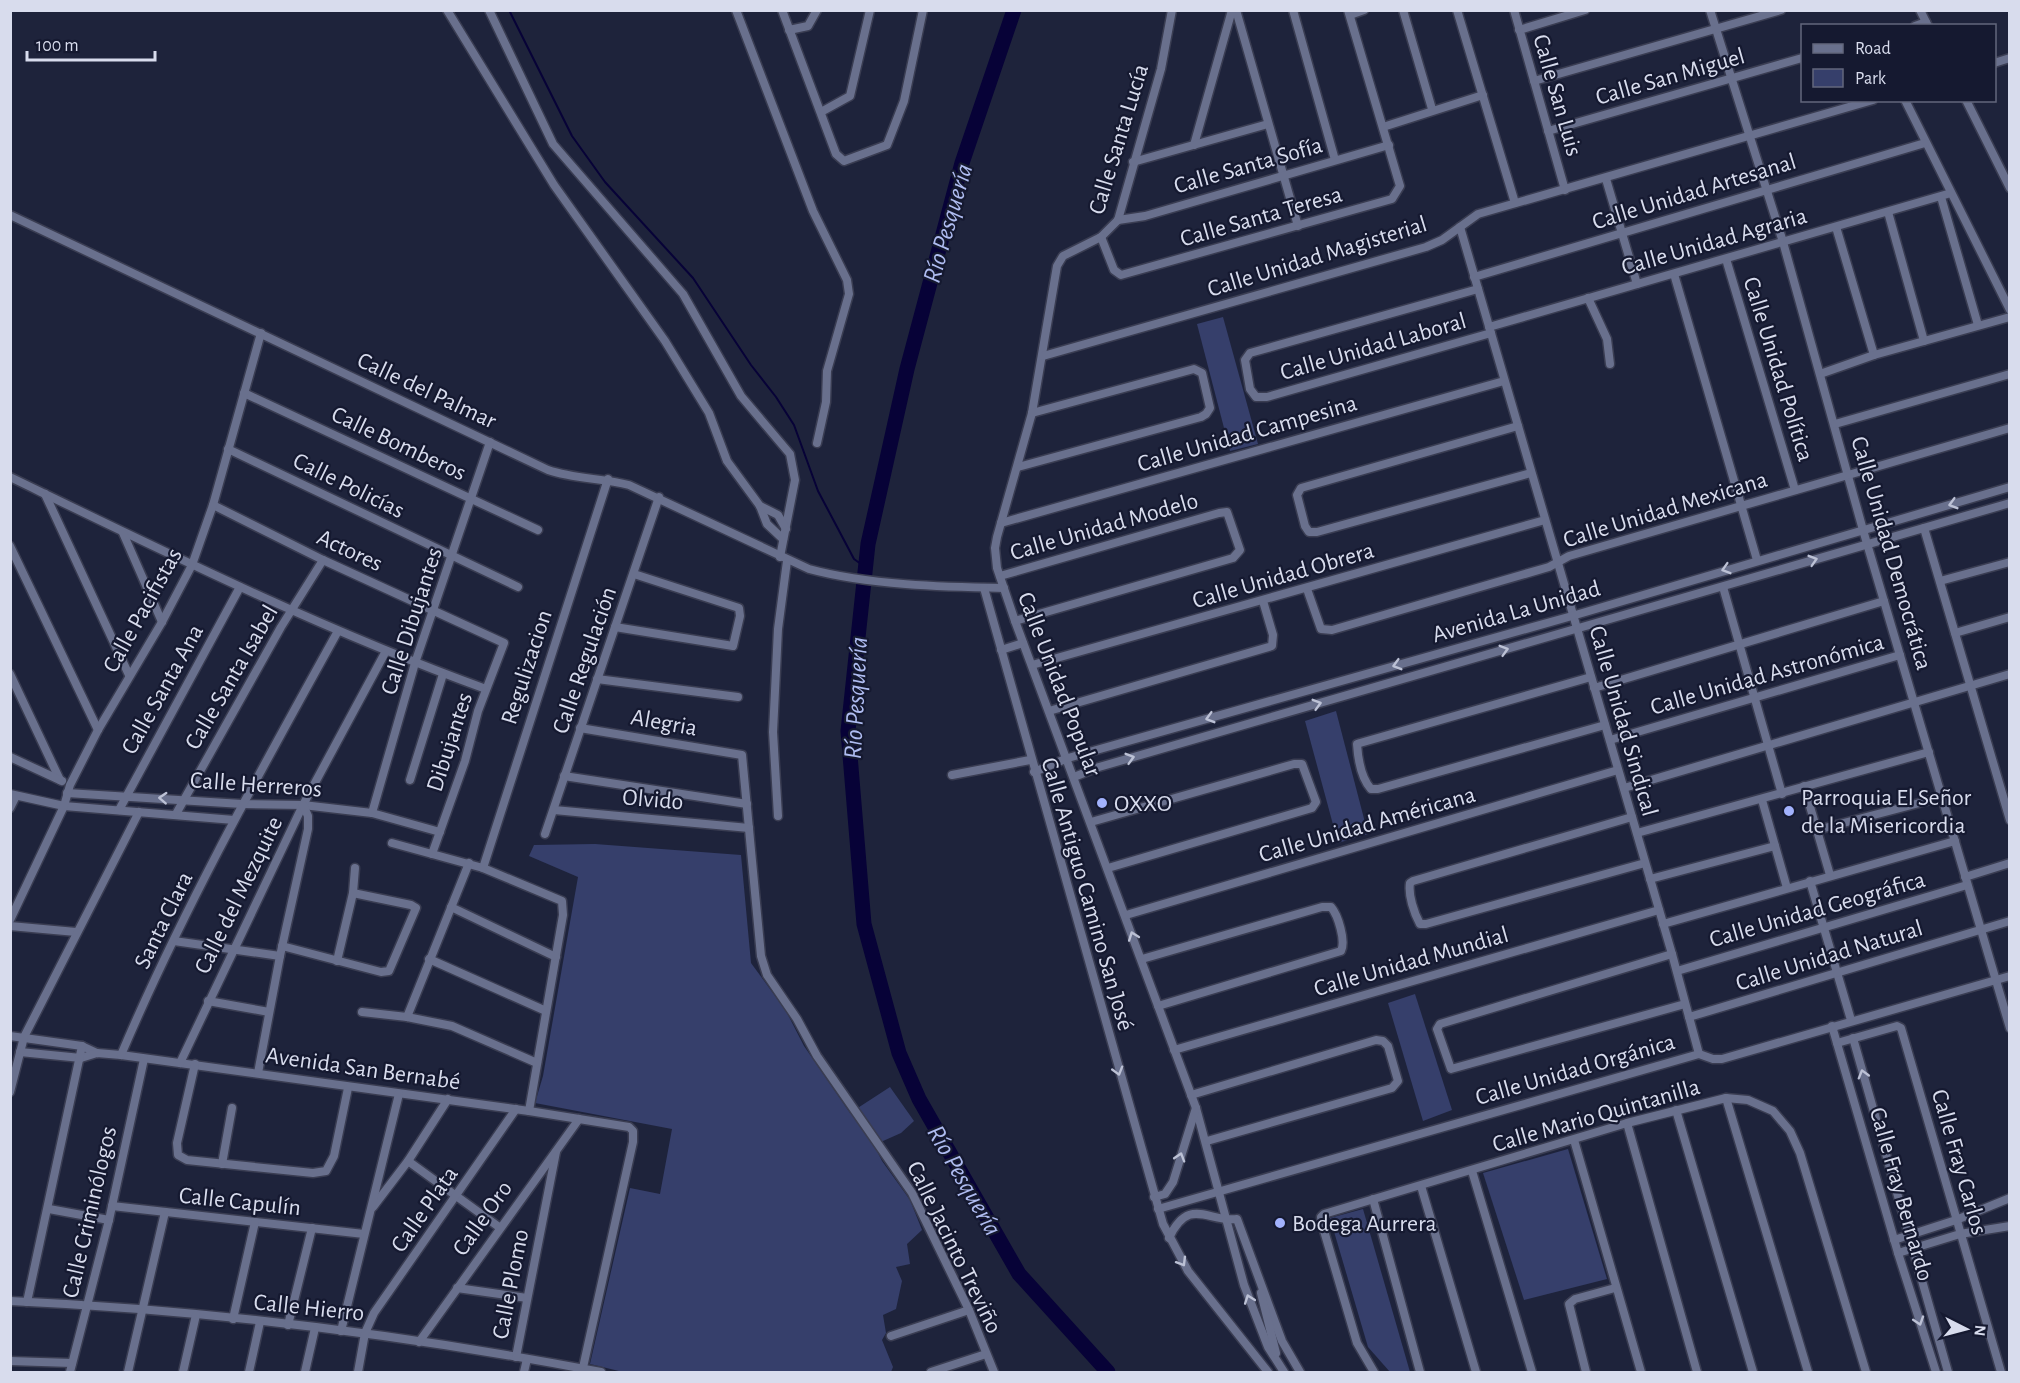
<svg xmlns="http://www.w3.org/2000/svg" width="2020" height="1383" viewBox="0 0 2020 1383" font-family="'Alegreya Sans',sans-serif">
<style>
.green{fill:#363f6b}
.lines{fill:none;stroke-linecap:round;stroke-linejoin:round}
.stream{stroke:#070237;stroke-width:2}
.river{stroke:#070237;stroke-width:15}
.minor-casing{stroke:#3a3d52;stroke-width:11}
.minor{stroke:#69708d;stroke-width:8}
.oneway{stroke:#bcc1d5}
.poi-dot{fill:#a2b2fd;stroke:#151930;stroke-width:2}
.labels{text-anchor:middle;stroke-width:4.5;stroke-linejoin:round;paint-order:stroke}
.street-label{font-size:24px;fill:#d8dced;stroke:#151930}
.poi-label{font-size:24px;fill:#d8dced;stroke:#151930;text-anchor:start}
.water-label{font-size:26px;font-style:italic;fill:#afbcf1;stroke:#151930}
</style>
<rect width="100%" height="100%" fill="#1e233b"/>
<g class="green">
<path d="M1223,317l35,127 -28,7 -33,-127z"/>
<path d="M1336,711l32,123 -30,9 -33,-122z"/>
<path d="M595,844l146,11 10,108 35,48 18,35 46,67 40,-26 24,34 -13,12 -27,12 8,16 28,39 12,30 -15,14 3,20 -14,3 6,14 -6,28 -13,6 3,18 -4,7 11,27 -2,5h-268l-33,-8 40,-176 30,6 12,-65 -137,-26 8,-27 35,-199 -49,-21 5,-11z"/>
<path d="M1415,994l37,116 -29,11 -35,-118z"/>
<path d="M1568,1149l39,130 -83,21 -41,-127z"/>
<path d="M1363,1209l47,163h-20l-22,-25 -38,-129z"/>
</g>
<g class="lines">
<path class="stream" d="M509,10l63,126 33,46 88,96 58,87 25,32 18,28 24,66 36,68 11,8"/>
<path class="river" d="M1014,10l-52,153 -55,206 -39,175 -20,187 16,193 35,129 20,46 100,175 89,98"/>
<defs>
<g id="minor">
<path d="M447,10l107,175 111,156 44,72 18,48 33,45 7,18 16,15"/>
<path d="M489,10l64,134 130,150 58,102 49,58 5,26 -15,77"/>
<path d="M736,10l77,201 34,69 2,14 -22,77 -1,31 -9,41"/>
<path d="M782,10l54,144 8,7 43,-16 17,-44 19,-91"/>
<path d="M1172,10l-11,59 -43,151 -17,17 -38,19 -6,10 -25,147 -35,124 -2,11 2,20 18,53 181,487 48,177 24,62 16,25"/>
<path d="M1236,10l62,216"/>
<path d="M1293,10l42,150"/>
<path d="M1403,10l29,99"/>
<path d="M1457,10l58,193"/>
<path d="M1514,10l51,180"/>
<path d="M1710,10l73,232 80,288 147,498"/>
<path d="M1920,10l8,16"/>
<path d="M1350,15l14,-5"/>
<path d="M1915,26l11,-4"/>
<path d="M789,30l19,-4 9,-16"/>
<path d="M1519,30l66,-20"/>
<path d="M1994,63l16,-5"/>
<path d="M1534,81l247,-71"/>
<path d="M1905,100l105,210"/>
<path d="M1966,100l44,88"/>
<path d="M821,112l29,-16 20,-86"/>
<path d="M1383,127l100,-32"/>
<path d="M1548,131l254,-73"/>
<path d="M1194,145l38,-135"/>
<path d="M1133,162l135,-38"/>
<path d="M1606,179l31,105"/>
<path d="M1941,197l37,128"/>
<path d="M1888,212l36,129"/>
<path d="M10,215l538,255c26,9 54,8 81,15l180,84c59,16 134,18 195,19"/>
<path d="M1118,220l27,-4 244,-71"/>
<path d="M1460,227l212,727 27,100"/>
<path d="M1836,227l38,128"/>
<path d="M1101,237l13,33 7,5 271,-76 8,-13 -52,-176"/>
<path d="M1726,259l69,231"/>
<path d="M1674,274l83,286"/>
<path d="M1474,277l451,-134"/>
<path d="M1478,289l-228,64 -5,7 5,29 6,8h11l224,-64"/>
<path d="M1588,298l19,41 3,25"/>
<path d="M1489,327l462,-134"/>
<path d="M1043,356l383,-109 16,-7 36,-26 395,-114"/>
<path d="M1820,374l54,-19 136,-38"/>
<path d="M244,393l294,137"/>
<path d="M1835,424l175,-50"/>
<path d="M1518,426l-217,62 -4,7 8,31 4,6h8l214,-59"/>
<path d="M228,449l290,138"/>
<path d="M1018,467l183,-50 5,-3 4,-6 -8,-35 -8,-4 -162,44"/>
<path d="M10,477c157,76 313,153 476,212"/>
<path d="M45,494l84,181"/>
<path d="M213,505l110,55 181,83 -26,68 -13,50 -33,93"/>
<path d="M760,506l18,9 8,14"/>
<path d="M1001,523l503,-142"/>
<path d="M1924,528l86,292"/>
<path d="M123,533l39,89"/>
<path d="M10,546l88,184"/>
<path d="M1000,576l219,-63 8,-1 13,38 -7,8 -218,63"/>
<path d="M1940,581l70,-19"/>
<path d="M1723,587l59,207"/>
<path d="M984,588l179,636 25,47 80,101"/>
<path d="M1307,589l14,40 11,1 217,-63 20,-11 441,-128"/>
<path d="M615,627l118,19 7,-30 -1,-8 -105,-34"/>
<path d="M1955,633l55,-16"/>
<path d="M1001,650l22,-7"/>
<path d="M1032,665l513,-145"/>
<path d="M10,674l50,106"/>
<path d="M1591,677l-231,66 -3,1c1,15 4,34 14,45h7l227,-64"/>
<path d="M597,679l141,18"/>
<path d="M1594,688l290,-87"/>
<path d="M1049,711l223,-65 1,-11 -10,-34"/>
<path d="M580,728l162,27 19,201 6,19 30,44 20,37 95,137 57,117 25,62"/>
<path d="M1610,740l290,-85"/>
<path d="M10,757l52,24"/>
<path d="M1034,772l34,-14 504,-142 438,-129"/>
<path d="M952,775l78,-15"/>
<path d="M564,776l183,28"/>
<path d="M1074,777l25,-10 911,-264"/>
<path d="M410,780l33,-106"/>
<path d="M1804,786l26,89"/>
<path d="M1624,788l386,-114"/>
<path d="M67,793l175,11 61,1 69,8 68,19"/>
<path d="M10,794l54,12 170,14"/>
<path d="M1762,800l25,88"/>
<path d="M10,808l6,-12"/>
<path d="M119,810l121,-223"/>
<path d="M554,810l195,18"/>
<path d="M372,813l43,-150 75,-221"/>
<path d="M176,814l105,-187 42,-67"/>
<path d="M778,816l-5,-84 5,-103 9,-68"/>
<path d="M1632,817l-219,64 -3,2c-2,12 4,30 10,41h6l219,-61"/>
<path d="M1091,822l203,-58h8l14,38 -4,6 -204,60"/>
<path d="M1817,830l125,-33"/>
<path d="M1637,833l292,-81"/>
<path d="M545,834l114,-337"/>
<path d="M392,843l91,25 79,33 1,14 -34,196"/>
<path d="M483,868l125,-389"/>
<path d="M1965,877l45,-14"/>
<path d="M1650,879l125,-33"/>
<path d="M1810,881l41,139"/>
<path d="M451,907l105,50"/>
<path d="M1126,915l492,-145"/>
<path d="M10,920l54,-114 6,-21 28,-55 64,-108 30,-57 21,-60 48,-172"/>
<path d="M1663,924l292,-83"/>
<path d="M10,926l66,6"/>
<path d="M174,941l106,15"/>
<path d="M282,946l99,26 8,-1 27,-63 -5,-3 -58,-12"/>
<path d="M1672,954l-232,70 -3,5 14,40 234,-65"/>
<path d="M429,959l117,52"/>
<path d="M1142,959l180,-52h9c7,8 15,34 10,44l-183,55"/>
<path d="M337,961l16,-68 2,-25"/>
<path d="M1677,971l290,-86"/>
<path d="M208,1001l61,11"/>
<path d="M362,1012l45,5 45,9 85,37"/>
<path d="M407,1017l62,-154"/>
<path d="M1689,1017l321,-96"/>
<path d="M1832,1026l66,227 38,119"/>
<path d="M10,1036l72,10 15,7"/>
<path d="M1853,1038l95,334"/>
<path d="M1837,1043l60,-17 4,2 100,344"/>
<path d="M1174,1050l485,-140"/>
<path d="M20,1052l61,6 16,-5 24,2 408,56 100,16 4,4v11l-51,230"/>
<path d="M121,1055c62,-146 140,-285 217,-424"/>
<path d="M180,1063l123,-258 83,-154"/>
<path d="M195,1064l-18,79 1,12 9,5 126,13 13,-2 8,-15 14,-68"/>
<path d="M258,1073l22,-117 28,-127v-13l-5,-11"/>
<path d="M10,1092l14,-55 115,-225"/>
<path d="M1191,1095l185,-55 7,1 5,5 10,35 -6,7 -185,53"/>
<path d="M1726,1098l82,274"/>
<path d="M1676,1110l77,262"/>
<path d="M1627,1123l70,249"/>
<path d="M1574,1140l67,232"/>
<path d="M408,1161l91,66"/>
<path d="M222,1164l10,-56"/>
<path d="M1472,1171l60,201"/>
<path d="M1421,1186l55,186"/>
<path d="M1154,1197l11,-3 8,-12 23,-74"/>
<path d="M1373,1199l47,173"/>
<path d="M112,1206l252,28"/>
<path d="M373,1207l35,-46 40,-62"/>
<path d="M49,1209l60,11"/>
<path d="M1158,1209l541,-155 14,5h9l288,-83"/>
<path d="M1169,1238c20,-43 40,-15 68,-19l45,122 18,31"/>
<path d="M1894,1240l62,-20 54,-22"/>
<path d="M1898,1253l62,-19 50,-8"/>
<path d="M457,1288l70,10"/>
<path d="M1261,1293l15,60"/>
<path d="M10,1301c198,9 397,34 591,71"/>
<path d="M27,1302l55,-256"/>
<path d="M233,1319l22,-97"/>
<path d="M288,1325l24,-97"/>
<path d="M341,1331l58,-237"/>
<path d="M891,1336l78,-26"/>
<path d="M419,1342l160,-223"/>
<path d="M516,1357l40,-205"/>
<path d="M10,1361l62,2"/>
<path d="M70,1372l39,-152 35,-161"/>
<path d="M128,1372l37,-160"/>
<path d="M183,1372l13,-57"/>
<path d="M249,1372l11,-50"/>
<path d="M305,1372l10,-44"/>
<path d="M358,1372l7,-39 9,-20 142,-204"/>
<path d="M524,1372l3,-13"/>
<path d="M931,1372l55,-18"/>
<path d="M1374,1372l-17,-29 -35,-119 -1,-7 3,-3 303,-91 99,-25 22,2 25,11 17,20 10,22 66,219"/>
<path d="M1586,1372l-17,-68 6,-5 40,-11"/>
</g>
</defs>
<use href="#minor" class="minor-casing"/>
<use href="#minor" class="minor"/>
</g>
<defs><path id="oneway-chevron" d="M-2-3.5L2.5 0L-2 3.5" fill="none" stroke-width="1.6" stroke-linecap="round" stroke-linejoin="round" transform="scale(1.5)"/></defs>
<g class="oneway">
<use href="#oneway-chevron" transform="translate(1953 504) rotate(164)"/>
<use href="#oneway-chevron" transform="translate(1813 560) rotate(-17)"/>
<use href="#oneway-chevron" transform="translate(1726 569) rotate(163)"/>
<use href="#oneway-chevron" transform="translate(1504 650) rotate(-16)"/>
<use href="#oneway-chevron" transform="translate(1397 665) rotate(164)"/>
<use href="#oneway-chevron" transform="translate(1317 704) rotate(-16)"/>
<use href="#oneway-chevron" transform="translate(1210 718) rotate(164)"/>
<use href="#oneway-chevron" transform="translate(1130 758) rotate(-16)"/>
<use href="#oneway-chevron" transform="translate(163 798) rotate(-177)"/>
<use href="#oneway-chevron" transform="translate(1133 936) rotate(-110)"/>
<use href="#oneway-chevron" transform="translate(1118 1071) rotate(74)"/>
<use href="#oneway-chevron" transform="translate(1863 1074) rotate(-106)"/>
<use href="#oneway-chevron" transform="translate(1180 1157) rotate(-73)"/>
<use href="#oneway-chevron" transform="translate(1182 1262) rotate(59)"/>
<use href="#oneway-chevron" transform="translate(1249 1299) rotate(-110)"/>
<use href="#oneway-chevron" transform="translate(1919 1321) rotate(72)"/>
</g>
<g class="poi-dot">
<circle cx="1102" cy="803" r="6"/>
<circle cx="1789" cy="811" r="6"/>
<circle cx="1280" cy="1223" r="6"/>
</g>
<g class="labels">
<g class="street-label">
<text transform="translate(1670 76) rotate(-16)" y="8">Calle San Miguel</text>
<text transform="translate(1558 95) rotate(74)" y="8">Calle San Luis</text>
<text transform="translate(1118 139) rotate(-73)" y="8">Calle Santa Lucía</text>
<text transform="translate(1248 165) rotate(-16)" y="8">Calle Santa Sofía</text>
<text transform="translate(1694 191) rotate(-17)" y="8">Calle Unidad Artesanal</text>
<text transform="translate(1261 216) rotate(-16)" y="8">Calle Santa Teresa</text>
<text transform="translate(1714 241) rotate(-16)" y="8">Calle Unidad Agraria</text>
<text transform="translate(1317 256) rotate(-17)" y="8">Calle Unidad Magisterial</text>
<text transform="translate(1373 346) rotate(-16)" y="8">Calle Unidad Laboral</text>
<text transform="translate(1779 369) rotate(73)" y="8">Calle Unidad Política</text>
<text transform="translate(427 390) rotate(25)" y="8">Calle del Palmar</text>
<text transform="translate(1247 433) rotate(-16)" y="8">Calle Unidad Campesina</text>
<text transform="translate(399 443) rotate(25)" y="8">Calle Bomberos</text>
<text transform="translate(349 485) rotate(26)" y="8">Calle Policías</text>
<text transform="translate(1665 509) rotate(-17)" y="8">Calle Unidad Mexicana</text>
<text transform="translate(1104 526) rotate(-16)" y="8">Calle Unidad Modelo</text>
<text transform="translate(350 550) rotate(25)" y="8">Actores</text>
<text transform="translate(1892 553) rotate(74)" y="8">Calle Unidad Democrática</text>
<text transform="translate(1283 575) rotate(-16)" y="8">Calle Unidad Obrera</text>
<text transform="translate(142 610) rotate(-61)" y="8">Calle Pacifistas</text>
<text transform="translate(1516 611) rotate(-16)" y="8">Avenida La Unidad</text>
<text transform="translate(411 621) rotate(-72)" y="8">Calle Dibujantes</text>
<text transform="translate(584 660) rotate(-71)" y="8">Calle Regulación</text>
<text transform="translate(526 667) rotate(-72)" y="8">Regulizacion</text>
<text transform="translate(1767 674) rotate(-16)" y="8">Calle Unidad Astronómica</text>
<text transform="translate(231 677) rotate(-60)" y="8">Calle Santa Isabel</text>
<text transform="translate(1060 684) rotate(69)" y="8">Calle Unidad Popular</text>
<text transform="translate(162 689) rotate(-61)" y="8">Calle Santa Ana</text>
<text transform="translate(1624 721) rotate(74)" y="8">Calle Unidad Sindical</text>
<text transform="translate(664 722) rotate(10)" y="8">Alegria</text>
<text transform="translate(449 742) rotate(-72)" y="8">Dibujantes</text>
<text transform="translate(256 784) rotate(4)" y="8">Calle Herreros</text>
<text transform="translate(653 799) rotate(5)" y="8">Olvido</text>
<text transform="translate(1367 824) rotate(-16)" y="8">Calle Unidad Américana</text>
<text transform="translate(1088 894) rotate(74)" y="8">Calle Antiguo Camino San José</text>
<text transform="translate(238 895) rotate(-64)" y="8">Calle del Mezquite</text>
<text transform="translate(1817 909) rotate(-16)" y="8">Calle Unidad Geográfica</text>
<text transform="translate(163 920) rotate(-64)" y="8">Santa Clara</text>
<text transform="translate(1829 955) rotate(-17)" y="8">Calle Unidad Natural</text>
<text transform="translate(1411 961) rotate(-16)" y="8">Calle Unidad Mundial</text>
<text transform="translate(363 1068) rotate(8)" y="8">Avenida San Bernabé</text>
<text transform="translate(1575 1069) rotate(-16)" y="8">Calle Unidad Orgánica</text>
<text transform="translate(1596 1115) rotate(-16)" y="8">Calle Mario Quintanilla</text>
<text transform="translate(1960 1162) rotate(74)" y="8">Calle Fray Carlos</text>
<text transform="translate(1902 1194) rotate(74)" y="8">Calle Fray Bernardo</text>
<text transform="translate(240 1201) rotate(6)" y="8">Calle Capulín</text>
<text transform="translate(424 1209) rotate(-55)" y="8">Calle Plata</text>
<text transform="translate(89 1212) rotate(-77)" y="8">Calle Criminólogos</text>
<text transform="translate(482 1218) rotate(-55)" y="8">Calle Oro</text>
<text transform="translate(955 1247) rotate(64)" y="8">Calle Jacinto Treviño</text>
<text transform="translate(510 1284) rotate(-79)" y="8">Calle Plomo</text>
<text transform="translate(309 1307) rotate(6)" y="8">Calle Hierro</text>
</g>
<g class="poi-label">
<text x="1801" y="805">Parroquia El Señor<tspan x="1801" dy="28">de la Misericordia</tspan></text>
<text x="1114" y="811">OXXO</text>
<text x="1292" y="1231">Bodega Aurrera</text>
</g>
<g class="water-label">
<text transform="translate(947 223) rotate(-74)" y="9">Río Pesquería</text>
<text transform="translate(855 698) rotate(-87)" y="9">Río Pesquería</text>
<text transform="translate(965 1180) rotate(60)" y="9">Río Pesquería</text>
</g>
</g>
<rect width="2020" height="1383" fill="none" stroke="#d8dced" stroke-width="24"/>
<rect x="1801" y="24" width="195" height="78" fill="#151930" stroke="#63677c" stroke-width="1.5"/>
<rect x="1813" y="44" width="30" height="9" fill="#69708d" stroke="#63677c" stroke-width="1.5"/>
<text x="1855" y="54" font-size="18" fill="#d8dced">Road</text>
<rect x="1813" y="69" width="30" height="18" fill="#363f6b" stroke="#63677c" stroke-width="1.5"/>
<text x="1855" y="84" font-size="18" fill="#d8dced">Park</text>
<g transform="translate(1966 1329) rotate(96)" stroke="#151930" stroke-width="4.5" paint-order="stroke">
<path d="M0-4.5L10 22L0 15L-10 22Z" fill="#d8dced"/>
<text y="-9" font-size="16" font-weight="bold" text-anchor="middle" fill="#d8dced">N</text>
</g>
<path d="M27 51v9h128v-9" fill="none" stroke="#d8dced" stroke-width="3"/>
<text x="36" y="51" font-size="18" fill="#d8dced" stroke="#151930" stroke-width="4.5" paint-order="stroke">100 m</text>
</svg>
